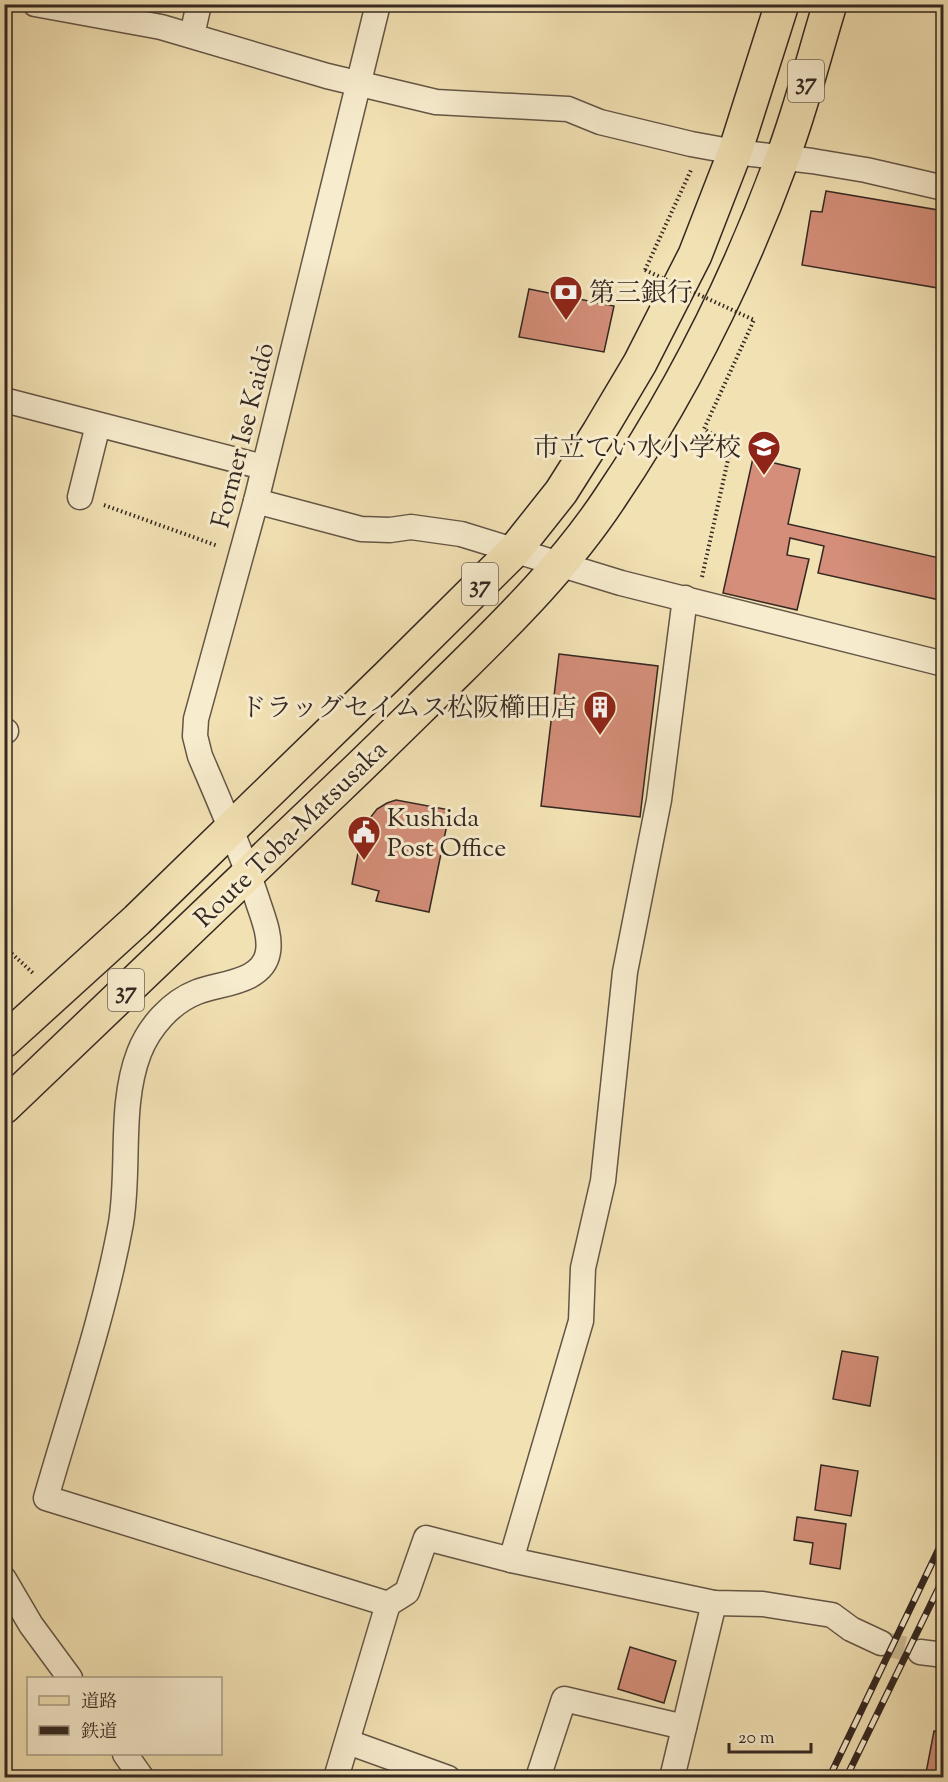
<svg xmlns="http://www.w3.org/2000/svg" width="948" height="1782" viewBox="0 0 948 1782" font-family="'Sorts Mill Goudy','Noto Serif JP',serif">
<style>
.building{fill:#d48e79;stroke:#342822;stroke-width:1.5}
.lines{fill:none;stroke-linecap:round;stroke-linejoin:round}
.minor-tunnel{stroke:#ccbc96;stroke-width:24;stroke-dasharray:24 12;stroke-linecap:butt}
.minor-casing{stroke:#645646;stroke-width:27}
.primary-casing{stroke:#342822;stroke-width:36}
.path{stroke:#342822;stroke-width:4;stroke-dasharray:1.5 3;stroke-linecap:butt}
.minor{stroke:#f7ecce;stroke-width:24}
.primary{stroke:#f2e1b3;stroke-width:33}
.rail-casing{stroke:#342822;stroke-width:7}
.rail{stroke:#f7ecce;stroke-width:4.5;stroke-dasharray:14;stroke-linecap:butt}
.path-bridge{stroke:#342822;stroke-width:4;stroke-dasharray:1.5 3;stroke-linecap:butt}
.labels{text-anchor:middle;stroke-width:6;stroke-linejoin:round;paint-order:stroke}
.shield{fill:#f7ecce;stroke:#6e6356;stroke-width:1.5}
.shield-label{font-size:24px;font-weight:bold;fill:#342822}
.poi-label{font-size:26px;fill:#342822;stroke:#f7ecce;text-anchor:start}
.street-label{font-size:26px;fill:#342822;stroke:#f7ecce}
</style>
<rect width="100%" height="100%" fill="#f2e1b3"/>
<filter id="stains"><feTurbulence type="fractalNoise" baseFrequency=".00333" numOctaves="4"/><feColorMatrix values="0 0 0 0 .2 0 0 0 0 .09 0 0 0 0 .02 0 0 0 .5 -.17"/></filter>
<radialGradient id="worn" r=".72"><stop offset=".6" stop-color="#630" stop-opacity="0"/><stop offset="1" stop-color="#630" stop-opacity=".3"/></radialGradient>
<g class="building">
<path d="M826,191l118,20v78l-142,-24 9,-54 11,1z"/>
<path d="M529,289l85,17 -10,46 -85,-15z"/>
<path d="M753,458l47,11 -12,55 156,35v42l-126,-28 6,-27 -34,-8 -3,17 22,4 -12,51 -74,-17z"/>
<path d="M559,654l99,12 -18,151 -99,-11z"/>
<path d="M396,800l54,10 -21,102 -53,-11 3,-10 -27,-7 11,-57 14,-18 10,-6z"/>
<path d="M842,1351l36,6 -8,49 -37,-7z"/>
<path d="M821,1465l37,6 -7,45 -36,-6z"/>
<path d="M797,1517l49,7 -6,45 -30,-5 3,-21 -19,-3z"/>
<path d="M630,1647l46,14 -12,42 -46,-14z"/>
<path d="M934,1731l10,1v46h-19z"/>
</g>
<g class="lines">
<path class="minor-tunnel" d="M881,1643l39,9"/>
<defs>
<g id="minor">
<path d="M35,4l126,23 166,49 109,26 132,7 32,13 91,22 44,8 77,9 54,9 78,18"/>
<path d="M378,4l-122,497 -60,218 -1,17 5,20c20,47 41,94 57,143 5,16 14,36 11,53 -5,31 -48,31 -71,40 -26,10 -48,35 -58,61 -20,52 -9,116 -18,170 -17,93 -49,184 -75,275l342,106"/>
<path d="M192,35l7,-31"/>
<path d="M4,400l259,67"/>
<path d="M80,497l18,-72"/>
<path d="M256,501l105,28 29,1 21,-3 50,7 160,49 323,81"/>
<path d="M4,731h2"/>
<path d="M511,1560l70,-239 2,-53 20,-87 22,-209 34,-172 26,-202"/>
<path d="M4,1579l27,46 39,53"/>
<path d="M920,1652l24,3"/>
<path d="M348,1742l100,36"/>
<path d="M125,1754l17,24"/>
<path d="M336,1778l52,-174 19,-12 19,-54 85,22 203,43 49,1 69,11 19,14 30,14"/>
<path d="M538,1778l26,-79 120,28"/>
<path d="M672,1778l42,-175"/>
</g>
<g id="primary">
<path d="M4,1041l133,-121 251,-244 127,-126 46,-58 38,-60 41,-69 55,-108 40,-103 47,-148"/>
<path d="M4,1107c112,-107 224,-215 337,-322 39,-37 77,-75 116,-113 55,-54 110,-109 153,-174 71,-105 128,-219 172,-339 19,-50 32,-103 48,-155"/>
</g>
</defs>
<use href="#minor" class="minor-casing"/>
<use href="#primary" class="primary-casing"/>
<g class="path">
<path d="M645,270l46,-100"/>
<path d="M104,505l114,41"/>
<path d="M702,577l29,-131 -27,-17 50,-109"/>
<path d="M4,949l5,2 24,22"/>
</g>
<use href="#minor" class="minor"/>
<use href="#primary" class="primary"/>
<defs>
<g id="rail">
<path d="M829,1778l115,-240"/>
<path d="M846,1778l98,-201"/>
</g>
</defs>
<use href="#rail" class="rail-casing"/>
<use href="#rail" class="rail"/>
<path class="path-bridge" d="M645,270l109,50"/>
</g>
<defs>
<symbol id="bank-pin" viewBox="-11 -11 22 30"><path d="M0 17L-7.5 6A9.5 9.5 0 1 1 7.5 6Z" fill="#8f2418" stroke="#f7ecce"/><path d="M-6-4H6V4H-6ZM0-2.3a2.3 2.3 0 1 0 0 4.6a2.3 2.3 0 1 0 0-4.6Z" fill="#fff"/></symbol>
<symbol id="school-pin" viewBox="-11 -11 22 30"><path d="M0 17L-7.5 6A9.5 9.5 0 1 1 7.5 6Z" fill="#8f2418" stroke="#f7ecce"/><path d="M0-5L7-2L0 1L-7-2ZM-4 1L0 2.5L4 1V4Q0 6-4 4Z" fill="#fff"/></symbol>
<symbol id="building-pin" viewBox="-11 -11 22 30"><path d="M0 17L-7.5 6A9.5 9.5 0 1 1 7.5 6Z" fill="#8f2418" stroke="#f7ecce"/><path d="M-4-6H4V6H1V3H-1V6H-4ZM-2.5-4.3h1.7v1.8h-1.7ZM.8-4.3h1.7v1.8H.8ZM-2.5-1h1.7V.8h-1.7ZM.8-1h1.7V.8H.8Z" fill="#fff"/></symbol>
<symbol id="civic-pin" viewBox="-11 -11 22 30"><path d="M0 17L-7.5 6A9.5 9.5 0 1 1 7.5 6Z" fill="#8f2418" stroke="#f7ecce"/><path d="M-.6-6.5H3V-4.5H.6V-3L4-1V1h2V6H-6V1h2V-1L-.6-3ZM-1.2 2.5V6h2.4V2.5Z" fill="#fff"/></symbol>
</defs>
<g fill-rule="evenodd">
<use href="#bank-pin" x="547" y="273" width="38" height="52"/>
<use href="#school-pin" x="745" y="428" width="38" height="52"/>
<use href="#building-pin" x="581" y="688" width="38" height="52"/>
<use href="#civic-pin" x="345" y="813" width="38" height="52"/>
</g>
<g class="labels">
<g class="shield">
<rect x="788" y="60" width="36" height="42" rx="4.5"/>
<rect x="462" y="563" width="36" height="42" rx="4.5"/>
<rect x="108" y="969" width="36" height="42" rx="4.5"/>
</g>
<g class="shield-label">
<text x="806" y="89">37</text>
<text x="480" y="592">37</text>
<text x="126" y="998">37</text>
</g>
<g class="poi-label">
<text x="589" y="301">第三銀行</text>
<text x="741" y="456" text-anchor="end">市立てい水小学校</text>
<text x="577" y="716" text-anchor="end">ドラッグセイムス松阪櫛田店</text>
<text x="387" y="826">Kushida<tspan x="387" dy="30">Post Office</tspan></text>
</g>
<g class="street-label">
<text transform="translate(242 435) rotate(-76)" y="9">Former Ise Kaidō</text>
<text transform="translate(290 833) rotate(-44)" y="9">Route Toba-Matsusaka</text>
</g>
</g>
<rect width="948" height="1782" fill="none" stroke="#f2e1b3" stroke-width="24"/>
<rect x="6" y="6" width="936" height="1770" fill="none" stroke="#342822" stroke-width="3"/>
<rect x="12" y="12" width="924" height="1758" fill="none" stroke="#342822" stroke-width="1.5"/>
<rect x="27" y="1677" width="195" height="78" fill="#f7ecce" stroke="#a99e89" stroke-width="1.5"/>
<rect x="39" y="1696" width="30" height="9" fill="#f2e1b3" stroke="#a99e89" stroke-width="1.5"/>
<text x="81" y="1707" font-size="18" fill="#342822">道路</text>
<rect x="39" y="1726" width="30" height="9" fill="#342822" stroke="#a99e89" stroke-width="1.5"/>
<text x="81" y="1737" font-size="18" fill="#342822">鉄道</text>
<path d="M729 1743v9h82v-9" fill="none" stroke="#342822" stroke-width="3"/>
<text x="738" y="1743" font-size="18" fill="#342822" stroke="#f7ecce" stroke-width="4.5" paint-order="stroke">20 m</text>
<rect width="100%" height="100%" filter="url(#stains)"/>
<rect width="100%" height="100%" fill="url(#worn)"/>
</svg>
